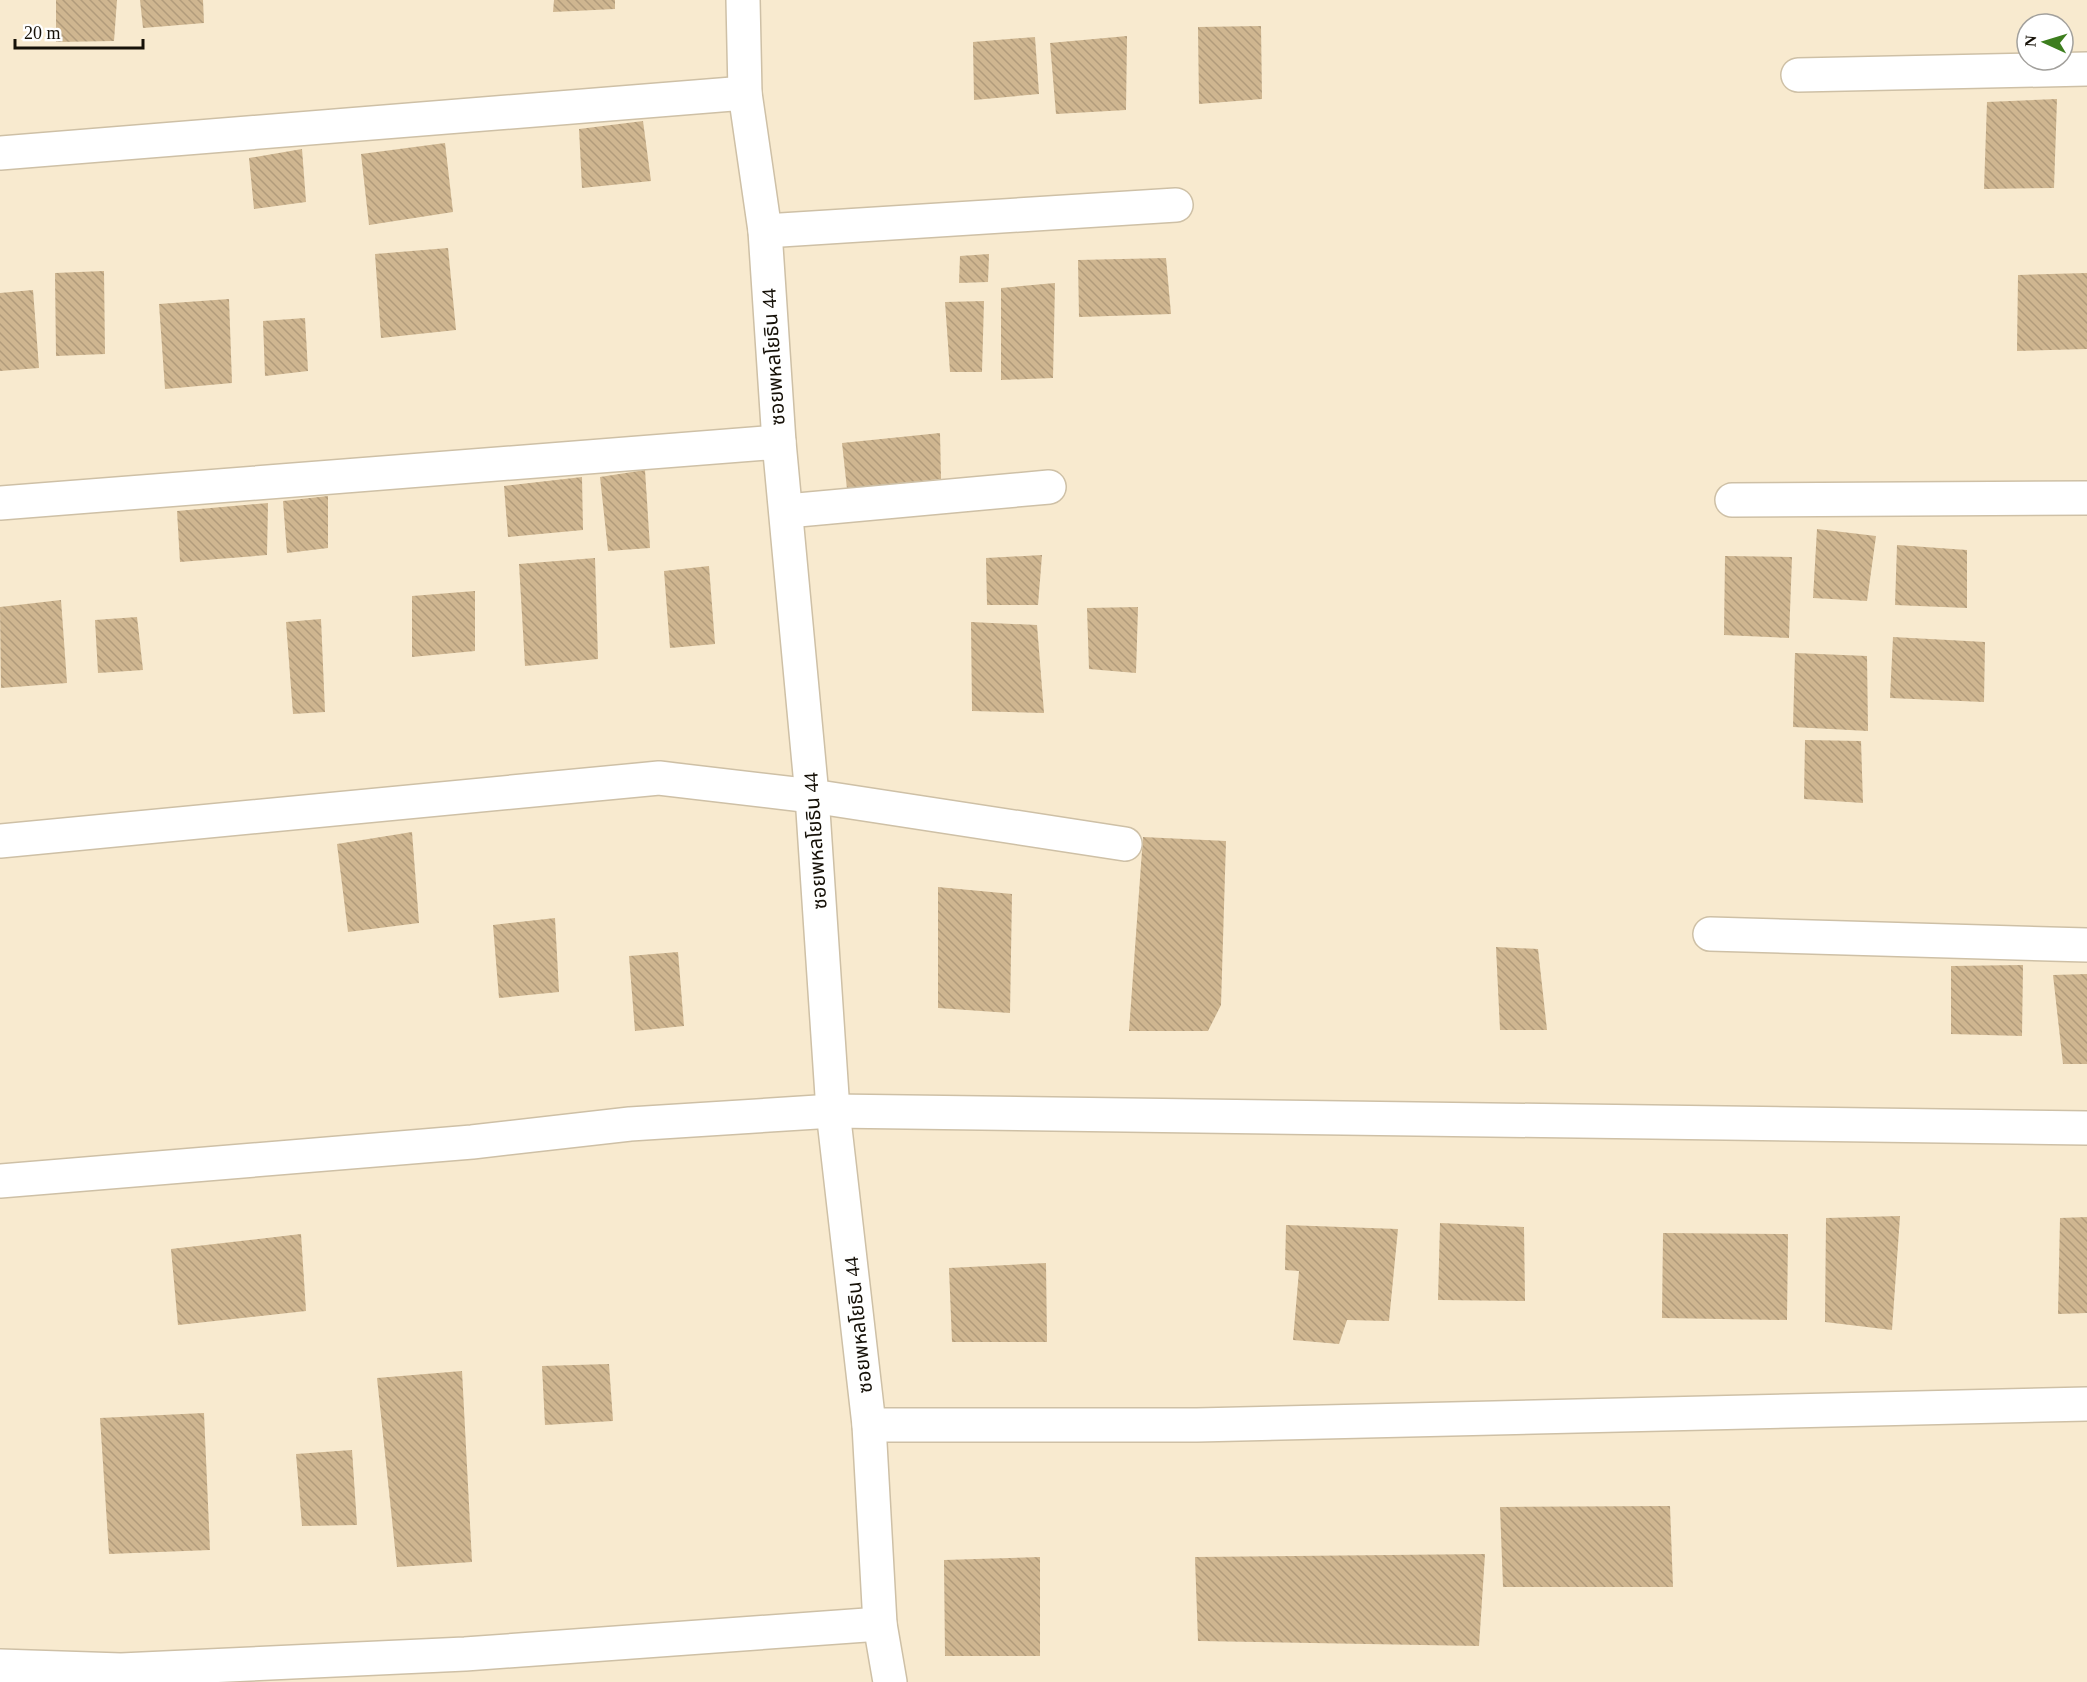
<svg xmlns="http://www.w3.org/2000/svg" width="2087" height="1682" viewBox="0 0 2087 1682" font-family="'Times New Roman','Noto Sans Thai',serif">
<style>
.building{fill:url(#building-back-hatch)}
.lines{fill:none;stroke-linecap:round;stroke-linejoin:round}
.street-casing{stroke:#cec0a6;stroke-width:36}
.street{stroke:#fff;stroke-width:33}
.labels{text-anchor:middle;stroke-width:5;stroke-linejoin:round;paint-order:stroke}
.street-label{font-size:20px;fill:#161108;stroke:#fff}
</style>
<defs>
<pattern id="building-back-hatch" width="6" height="6" patternUnits="userSpaceOnUse" patternTransform="scale(1.5)"><rect width="6" height="6" fill="#cfb690"/><path d="M-1 5l2 2M0 0l6 6M5-1l2 2" fill="none" stroke="#b19b7b"/></pattern>
</defs>
<rect width="100%" height="100%" fill="#f8eacf"/>
<g class="building">
<path d="M56,0h61l-3,41 -58,1z"/>
<path d="M140,0h63l1,23 -61,5z"/>
<path d="M554,0h61v9l-62,3z"/>
<path d="M1261,26l1,73 -63,5 -1,-77z"/>
<path d="M1127,36l-1,74 -70,4 -6,-71z"/>
<path d="M1035,37l4,57 -65,6 -1,-58z"/>
<path d="M2057,99l-3,89 -70,1 3,-87z"/>
<path d="M643,121l8,60 -69,7 -3,-59z"/>
<path d="M445,143l8,69 -84,13 -8,-71z"/>
<path d="M302,149l4,53 -52,7 -5,-51z"/>
<path d="M448,248l8,82 -75,8 -6,-84z"/>
<path d="M989,254l-1,28 -29,1 1,-27z"/>
<path d="M1166,258l5,56 -92,3 -1,-57z"/>
<path d="M104,271l1,83 -49,2 -1,-83z"/>
<path d="M2087,273v76l-70,2 1,-76z"/>
<path d="M1055,283l-2,95 -52,2v-92z"/>
<path d="M33,290l6,78 -39,3v-78z"/>
<path d="M229,299l3,84 -67,6 -6,-85z"/>
<path d="M984,301l-2,71h-32l-5,-70z"/>
<path d="M305,318l3,53 -43,5 -2,-55z"/>
<path d="M940,433l1,46 -94,10 -5,-46z"/>
<path d="M645,470l5,78 -42,3 -8,-74z"/>
<path d="M582,477l1,53 -75,7 -4,-51z"/>
<path d="M328,496v52l-41,5 -4,-52z"/>
<path d="M268,503l-1,52 -87,7 -3,-51z"/>
<path d="M1817,529l59,7 -9,65 -54,-3z"/>
<path d="M1897,545l70,5v58l-72,-3z"/>
<path d="M1042,555l-4,50h-51l-1,-47z"/>
<path d="M1725,556l67,1 -3,81 -65,-3z"/>
<path d="M595,558l3,101 -73,7 -6,-102z"/>
<path d="M709,566l6,78 -45,4 -6,-77z"/>
<path d="M475,591v60l-63,6v-61z"/>
<path d="M61,600l6,83 -66,5 -1,-81z"/>
<path d="M1138,607l-2,66 -47,-4 -2,-61z"/>
<path d="M137,617l6,53 -45,3 -3,-53z"/>
<path d="M321,619l4,93 -32,2 -7,-92z"/>
<path d="M971,622l66,3 7,88 -72,-2z"/>
<path d="M1893,637l92,5 -1,60 -94,-4z"/>
<path d="M1795,653l72,3 1,75 -75,-4z"/>
<path d="M1805,740l56,1 2,62 -59,-4z"/>
<path d="M412,832l7,91 -71,9 -11,-88z"/>
<path d="M1143,837l83,4 -5,164 -13,26h-79z"/>
<path d="M938,887l74,7 -2,119 -72,-5z"/>
<path d="M555,918l4,74 -60,6 -6,-73z"/>
<path d="M1496,947l42,2 9,81h-47z"/>
<path d="M678,952l6,74 -49,5 -6,-75z"/>
<path d="M2023,965l-1,71 -71,-2v-68z"/>
<path d="M2087,974v90h-24l-10,-89z"/>
<path d="M1900,1216l-8,114 -67,-8 1,-104z"/>
<path d="M2087,1217v96l-29,1 2,-96z"/>
<path d="M1440,1223l84,4 1,74 -87,-1z"/>
<path d="M1286,1225l112,4 -9,92 -42,-1 -8,24 -46,-4 6,-69 -14,-1z"/>
<path d="M1663,1233l125,1 -1,86 -125,-2z"/>
<path d="M301,1234l5,77 -128,14 -7,-76z"/>
<path d="M1046,1263l1,79h-95l-3,-74z"/>
<path d="M609,1364l4,57 -68,4 -3,-59z"/>
<path d="M462,1371l10,191 -75,5 -20,-189z"/>
<path d="M204,1413l6,137 -101,4 -9,-136z"/>
<path d="M352,1450l5,75 -55,1 -6,-72z"/>
<path d="M1670,1506l3,81h-170l-3,-80z"/>
<path d="M1485,1554l-6,92 -281,-5 -3,-84z"/>
<path d="M1040,1557v99h-95l-1,-96z"/>
</g>
<g class="lines">
<defs>
<g id="street">
<path d="M743,0l2,93 20,138 14,211 33,354 21,315 36,314 11,199 10,58"/>
<path d="M1798,75l289,-6"/>
<path d="M0,153l745,-60"/>
<path d="M765,231l411,-26"/>
<path d="M1732,500l355,-2"/>
<path d="M0,503l779,-61"/>
<path d="M787,511l262,-24"/>
<path d="M0,841l659,-63 153,18 313,48"/>
<path d="M1710,934l377,11"/>
<path d="M0,1181l472,-39 158,-18 203,-13 1254,17"/>
<path d="M869,1425h328l890,-21"/>
<path d="M0,1666l121,4 344,-16 415,-30"/>
</g>
</defs>
<use href="#street" class="street-casing"/>
<use href="#street" class="street"/>
</g>
<g class="labels">
<g class="street-label">
<text transform="translate(773 357) rotate(-94)" y="7">ซอยพหลโยธิน 44</text>
<text transform="translate(815 841) rotate(-94)" y="7">ซอยพหลโยธิน 44</text>
<text transform="translate(858 1325) rotate(-96)" y="7">ซอยพหลโยธิน 44</text>
</g>
</g>
<g transform="translate(2045 42) rotate(274)"><circle r="28" fill="#ffffff" stroke="#a2a09c" stroke-width="1.5"/>
<path d="M0-4.5L10 22L0 15L-10 22Z" fill="#3d7e1e"/>
<text y="-9" font-size="16" font-weight="bold" text-anchor="middle" fill="#161108">N</text>
</g>
<path d="M15 39v9h128v-9" fill="none" stroke="#161108" stroke-width="3"/>
<text x="24" y="39" font-size="18" fill="#161108" stroke="#ffffff" stroke-width="4.5" paint-order="stroke">20 m</text>
</svg>
